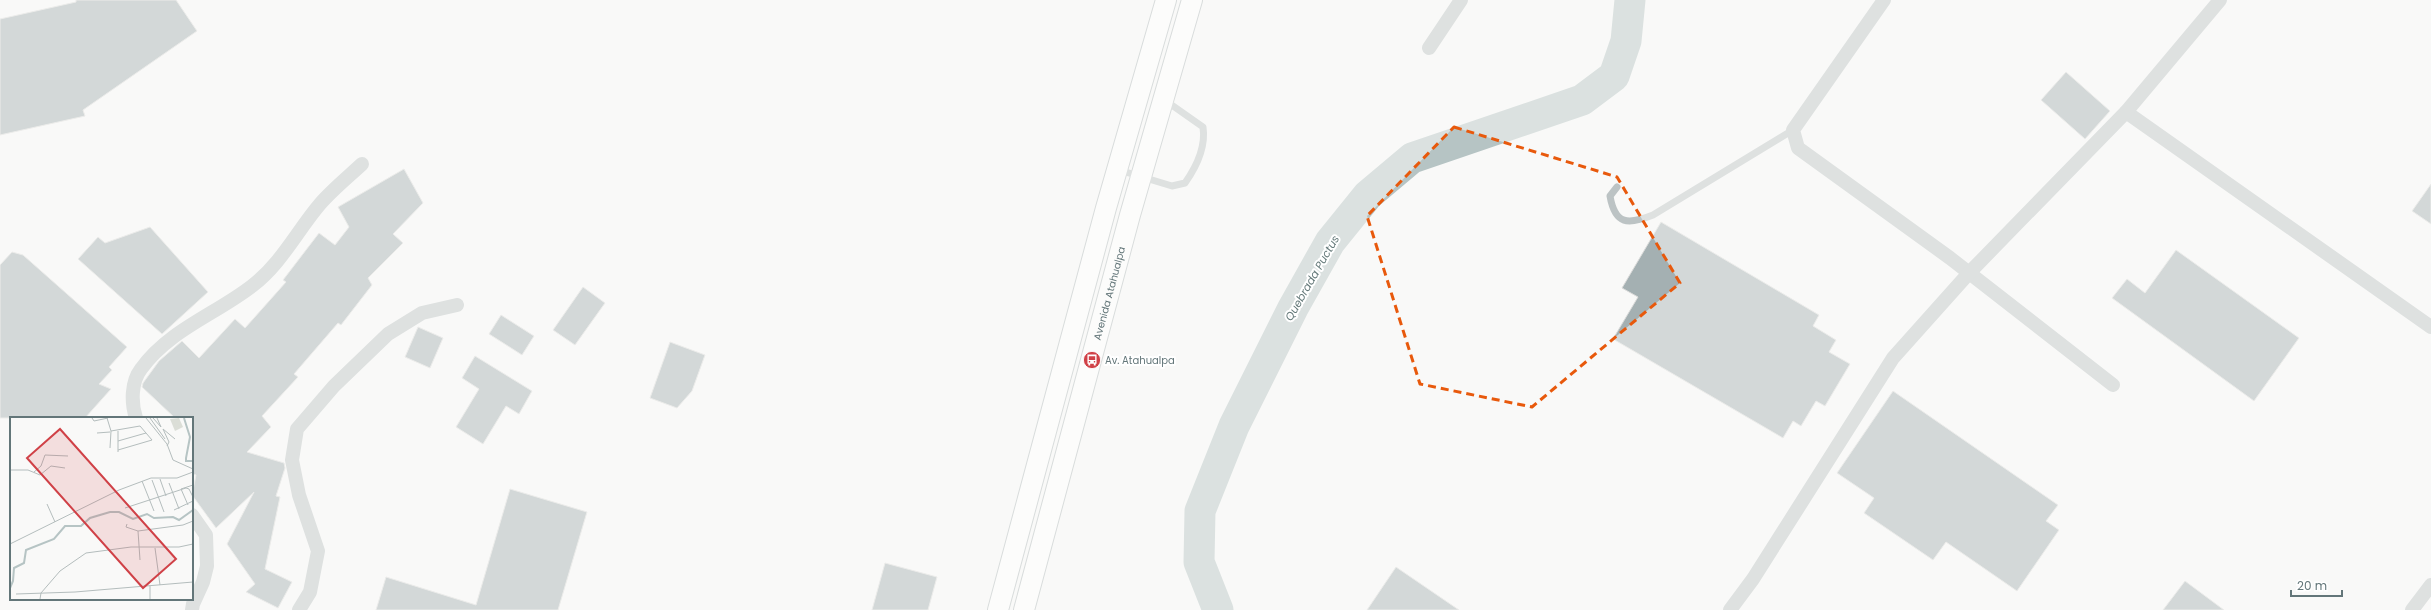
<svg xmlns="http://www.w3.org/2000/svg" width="2431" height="610" viewBox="0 0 2431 610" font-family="Poppins,sans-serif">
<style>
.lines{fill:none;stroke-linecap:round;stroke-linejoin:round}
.river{stroke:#b6c4c4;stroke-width:31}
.building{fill:#a4b0b2;stroke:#dbdbda}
.secondary-casing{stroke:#b1b9bb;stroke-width:22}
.service{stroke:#bcc3c4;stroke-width:7}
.minor{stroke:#bcc3c4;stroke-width:14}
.secondary{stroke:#fff;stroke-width:20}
.marked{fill:none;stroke:#e8590c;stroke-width:3;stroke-dasharray:8 5;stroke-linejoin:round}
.labels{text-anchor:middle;stroke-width:4;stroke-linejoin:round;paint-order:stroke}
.street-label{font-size:10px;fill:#637679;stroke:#fff}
.poi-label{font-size:10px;fill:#637679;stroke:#fff;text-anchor:start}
.water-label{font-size:11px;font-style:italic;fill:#637878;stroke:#fff}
.inset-river{fill:none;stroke:#b6c4c4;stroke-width:2}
.inset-road{fill:none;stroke:#b4bdbd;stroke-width:1}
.view{fill:#d04147;fill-opacity:0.15;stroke:#d04147;stroke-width:2}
.inset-edge{fill:none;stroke:#637679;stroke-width:2}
</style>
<rect width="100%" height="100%" fill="#f9f9f8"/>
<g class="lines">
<path class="river" d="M1218,610l-19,-48 1,-51 34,-85 59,-118 37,-66 38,-47 44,-37 170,-58 32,-24 12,-35 4,-41"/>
</g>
<g class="building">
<path d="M76,0h100l21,31 -114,79 2,6 -85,19v-116l76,-17z"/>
<path d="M2066,72l44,39 -25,28 -44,-39z"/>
<path d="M404,169l19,34 -30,31 10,9 -35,35 4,7 -31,40 -3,-2 -44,51 4,3 -36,39 9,11 -24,25 37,11 1,5 -9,28 4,1 -15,72 27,13 -14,26 -32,-16 9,-8 -28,-40 27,-52 -38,36 -24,-33 4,-20 -4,-1v-56h-17l-33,-31 1,-4 16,-22 23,-20 17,17 36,-39 10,9 41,-46 -3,-2 36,-47 16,12 14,-18 -11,-20z"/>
<path d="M2431,184v40l-19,-13z"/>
<path d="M1661,222l158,93 -6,11 23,14 -7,12 21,12 -25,42 -9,-5 -15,25 -8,-5 -10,17 -170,-99 25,-42 -16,-9z"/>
<path d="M150,227l58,65 -46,42 -84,-75 20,-22 7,6z"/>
<path d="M2176,250l123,88 -45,63 -142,-103 15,-19 18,14z"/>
<path d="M12,252l11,3 104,92 -18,20 3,3 -13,14 12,5 -26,29h-85v-153z"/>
<path d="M583,287l22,16 -30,42 -22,-15z"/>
<path d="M501,315l33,21 -12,19 -33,-21z"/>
<path d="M418,327l25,11 -13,30 -25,-11z"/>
<path d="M670,342l35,13 -13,36 -15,17 -27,-10z"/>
<path d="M475,356l57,35 -13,23 -13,-8 -23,38 -27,-17 23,-38 -17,-11z"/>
<path d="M1893,391l165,114 -12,16 13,9 -42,61 -71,-49 -13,18 -69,-47 10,-15 -37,-25z"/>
<path d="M510,489l77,23 -29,98h-182l10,-33 90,28z"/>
<path d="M885,563l52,14 -9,33h-56z"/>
<path d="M1396,567l63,43h-92z"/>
<path d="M2185,581l39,29h-61z"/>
</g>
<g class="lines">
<defs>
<g id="secondary">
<path d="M998,610l108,-402 60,-208"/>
<path id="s1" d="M1024,610l106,-395 62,-215"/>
</g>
</defs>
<use href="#secondary" class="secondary-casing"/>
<g class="service">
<path d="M1119,170l53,16 13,-3c12,-17 21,-36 18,-56l-37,-26"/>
<path d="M1617,187l-7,9c5,29 18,29 43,19l140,-85"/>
</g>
<g class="minor">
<path d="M1884,0l-91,130 5,18 152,110 163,127"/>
<path d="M1429,48l32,-48"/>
<path d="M2126,112l305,215"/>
<path d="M136,418c-5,-15 -5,-36 5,-49 28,-39 75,-55 111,-83 29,-22 45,-55 68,-82 12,-14 28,-27 42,-40"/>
<path d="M192,610l1,-6 10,-22 4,-16 -1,-31 -14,-20"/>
<path d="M299,610l11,-18 8,-41 -19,-56 -7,-35 5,-31 37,-43 54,-52 34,-21 35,-8"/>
<path d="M1730,610l23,-31 140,-221 76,-85 157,-161 94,-112"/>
<path d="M2412,610l19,-25"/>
</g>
<use href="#secondary" class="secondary"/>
</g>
<path d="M0 0H2431V610H0ZM1454,127l163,50 63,106 -148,124 -112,-23 -53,-168z" fill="#f9f9f8" fill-opacity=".55" fill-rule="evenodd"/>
<path class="marked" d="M1454,127l163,50 63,106 -148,124 -112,-23 -53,-168z"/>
<defs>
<symbol id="bus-disc" viewBox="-11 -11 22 22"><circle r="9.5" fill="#d04147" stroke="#fff"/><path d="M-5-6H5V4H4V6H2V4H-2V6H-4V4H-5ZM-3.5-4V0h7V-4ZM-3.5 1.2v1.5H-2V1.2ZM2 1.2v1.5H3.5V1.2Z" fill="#fff"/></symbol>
</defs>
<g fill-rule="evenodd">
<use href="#bus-disc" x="1082" y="350" width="20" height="20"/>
</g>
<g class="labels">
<g class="street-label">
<text dy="4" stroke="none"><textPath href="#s1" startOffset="328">Avenida Atahualpa</textPath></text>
</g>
<g class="poi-label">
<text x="1105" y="364">Av. Atahualpa</text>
</g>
<g class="water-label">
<text transform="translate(1312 278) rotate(-60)" y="4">Quebrada Puctus</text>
</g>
</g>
<g transform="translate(10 417)">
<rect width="183" height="183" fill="#f9f9f8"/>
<path d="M169,1l4,9 -8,4 -5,-12z" fill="#dbded7"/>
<path class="inset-river" d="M174,1l6,19 -4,21v3h7M0,171l3,-7 1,-13 10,-5 2,-13 28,-11 11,-13h16l9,-8 20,-6h9l14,7 14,-5 7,4 19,-1 6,3 14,-10"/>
<path class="inset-road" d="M82,1l2,3 14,-3M97,1l4,13 -1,17M136,1l21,26 6,16 20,9M140,1l15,21M143,1l8,9 -4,-9M101,14l29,-5 12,14 -34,10M108,14v21M87,16l13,-1M108,24l28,-8M157,29l2,-4 -6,-13 12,10M0,53h18l12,5 11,-9 14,2M24,55l7,-6 4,-11 23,1M150,62l6,17M142,63l12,32M132,64l12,30M159,66l10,26M37,87l8,18M178,88l-7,-16 12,-4M115,91l61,-20 3,1 4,8M164,93l19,-9M117,107l-1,3 12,4M0,127l109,-54 32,-12h26l16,-6M145,131l5,37M130,143l-2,-29 45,-6 10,-4M6,177l59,-2 118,-10M30,182l1,-6 19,-22 26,-18 45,-6h48l14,-3M140,182v-13"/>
<path class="view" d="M50,12l116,130 -33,29 -116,-130z"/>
<rect width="183" height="183" class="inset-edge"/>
</g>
<path d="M2291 590v6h51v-6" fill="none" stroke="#637679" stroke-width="2"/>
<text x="2297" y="590" font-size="12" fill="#637679" stroke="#ffffff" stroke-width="3" paint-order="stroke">20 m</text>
</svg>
